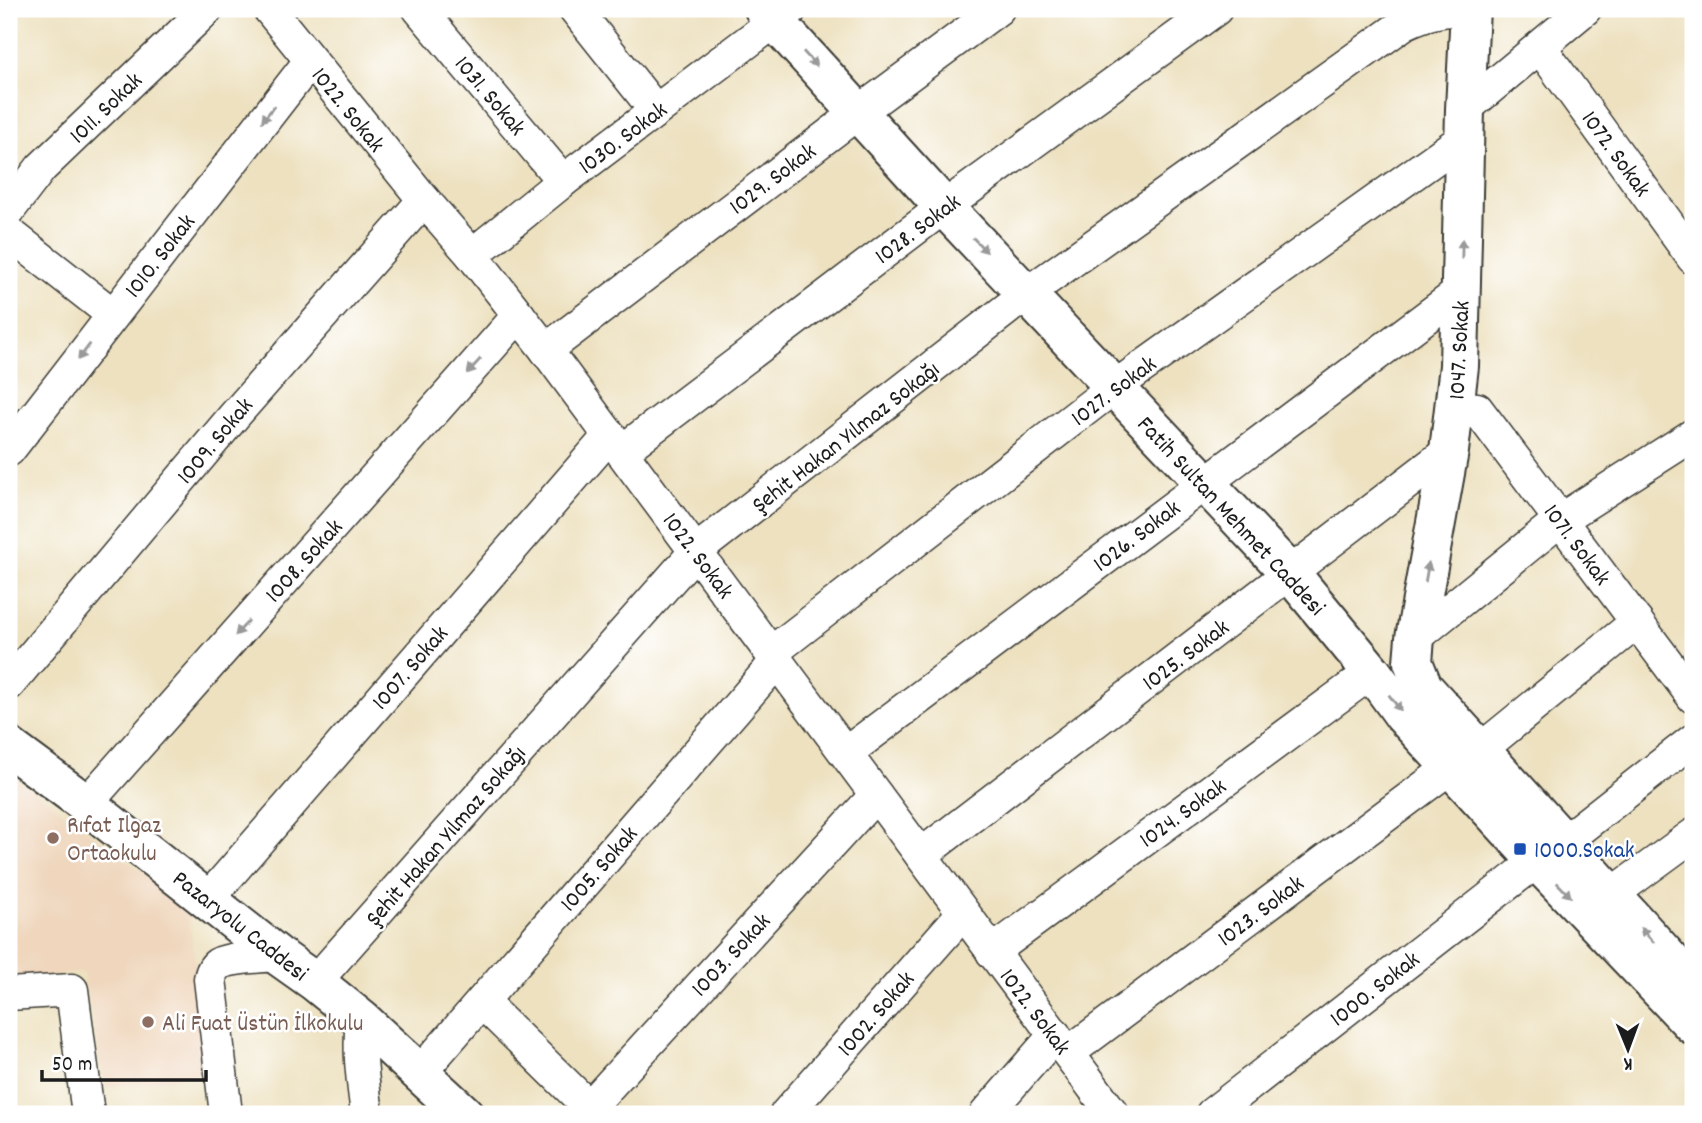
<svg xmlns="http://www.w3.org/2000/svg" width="1702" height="1123" viewBox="0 0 1702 1123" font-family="Dekko,sans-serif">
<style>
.built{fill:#efd6bc}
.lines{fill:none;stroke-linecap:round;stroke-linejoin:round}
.minor-casing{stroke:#3b3a35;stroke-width:35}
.major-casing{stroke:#3b3a35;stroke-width:42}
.minor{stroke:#fff;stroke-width:32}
.major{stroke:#fff;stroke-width:38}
.oneway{fill:#999}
.education-dot{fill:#8d6e63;stroke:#fff;stroke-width:2.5}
.transit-dot{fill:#1a4fb4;stroke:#fff;stroke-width:2.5}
.labels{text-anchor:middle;stroke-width:5;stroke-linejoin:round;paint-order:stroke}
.street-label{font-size:24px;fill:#1c1c1c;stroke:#fff}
.education-label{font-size:24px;fill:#785e54;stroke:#fff;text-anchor:start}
.transit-label{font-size:24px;fill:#164399;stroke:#fff;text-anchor:start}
</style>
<rect width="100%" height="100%" fill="#fff"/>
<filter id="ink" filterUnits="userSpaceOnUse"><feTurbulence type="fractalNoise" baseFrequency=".0143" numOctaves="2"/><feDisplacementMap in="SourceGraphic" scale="14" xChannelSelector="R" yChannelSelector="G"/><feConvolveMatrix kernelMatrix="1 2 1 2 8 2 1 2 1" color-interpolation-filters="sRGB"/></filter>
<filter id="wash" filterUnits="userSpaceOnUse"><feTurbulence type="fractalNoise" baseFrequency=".00686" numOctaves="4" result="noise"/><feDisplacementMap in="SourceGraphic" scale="28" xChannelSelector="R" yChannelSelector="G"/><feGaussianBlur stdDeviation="1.57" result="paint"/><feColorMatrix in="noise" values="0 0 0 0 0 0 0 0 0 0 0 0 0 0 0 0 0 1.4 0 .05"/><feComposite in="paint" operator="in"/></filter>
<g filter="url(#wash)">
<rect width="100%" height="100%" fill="#ede1c0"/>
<path class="built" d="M9,771l178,135 24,167 -106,15 -22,-116 -74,9z"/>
</g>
<g filter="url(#ink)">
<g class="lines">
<defs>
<g id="minor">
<path d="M269,9l155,191 48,55 74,95 567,764"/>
<path d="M419,9l144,172"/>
<path d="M575,9l81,102"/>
<path d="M1540,47l153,211"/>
<path d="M1465,109l120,-100"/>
<path d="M9,210l32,-42 166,-159"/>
<path d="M9,233l103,81"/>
<path d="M472,255l91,-74 228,-172"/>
<path d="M546,350l313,-238 139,-103"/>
<path d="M1455,407l22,2 216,288"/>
<path d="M9,450l301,-389"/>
<path d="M622,451l322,-244 272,-198"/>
<path d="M1415,638l145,-118 133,-85"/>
<path d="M771,653l342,-265 351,-250"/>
<path d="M9,684l225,-268 190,-216"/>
<path d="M1480,750l157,-128"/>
<path d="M846,753l615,-462"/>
<path d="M86,804l433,-489"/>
<path d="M1563,842l130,-102"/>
<path d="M921,855l528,-404"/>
<path d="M1611,895l82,-60"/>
<path d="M208,899l402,-464"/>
<path d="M992,952l380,-280"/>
<path d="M315,982l381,-431 330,-257 379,-271c23,-11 39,-14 65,-13"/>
<path d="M9,994l63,-4 16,124"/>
<path d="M482,1002l107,105"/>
<path d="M362,1020c-4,32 1,62 5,94"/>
<path d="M1068,1053l383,-286"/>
<path d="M419,1074l358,-413"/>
<path d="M226,1114l-16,-135c1,-5 3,-12 8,-15 11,-6 45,-8 59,-9"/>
<path d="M583,1114l293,-319"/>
<path d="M786,1114l177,-201"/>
<path d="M986,1114l69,-79"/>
<path d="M1212,1114l325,-253"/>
</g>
<g id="major">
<path d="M764,9l180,198 347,367 81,98 32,44 133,145 156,164"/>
<path d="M1470,9l-5,100 -6,257 -10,85 -34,187 -2,24 10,25 270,298"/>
<path d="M9,747l77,57 191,151 38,27 47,38 102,94"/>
</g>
</defs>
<use href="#minor" class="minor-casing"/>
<use href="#major" class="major-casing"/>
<use href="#minor" class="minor"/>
<use href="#major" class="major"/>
</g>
<defs><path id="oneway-solid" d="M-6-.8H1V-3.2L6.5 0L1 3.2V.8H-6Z" transform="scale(1.75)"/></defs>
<g class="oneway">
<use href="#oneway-solid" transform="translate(810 59) rotate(48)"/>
<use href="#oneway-solid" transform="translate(268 114) rotate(128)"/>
<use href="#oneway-solid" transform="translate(980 245) rotate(46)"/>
<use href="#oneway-solid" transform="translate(1462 249) rotate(-89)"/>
<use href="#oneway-solid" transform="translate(84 352) rotate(127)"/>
<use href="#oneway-solid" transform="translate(474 366) rotate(132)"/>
<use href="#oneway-solid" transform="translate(1427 572) rotate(-80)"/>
<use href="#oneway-solid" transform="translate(242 628) rotate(132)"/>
<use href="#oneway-solid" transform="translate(1395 703) rotate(53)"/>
<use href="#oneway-solid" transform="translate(1564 890) rotate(46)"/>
<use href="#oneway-solid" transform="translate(1647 935) rotate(-132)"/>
</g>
</g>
<g class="education-dot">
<circle cx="53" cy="838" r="7"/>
<circle cx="148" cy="1022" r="7"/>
</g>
<rect class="transit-dot" x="1513" y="842" width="14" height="14" rx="3.5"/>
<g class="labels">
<g class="street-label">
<text transform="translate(491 95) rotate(50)" y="8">1031. Sokak</text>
<text transform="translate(105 107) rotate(-44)" y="8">1011. Sokak</text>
<text transform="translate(349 109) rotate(51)" y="8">1022. Sokak</text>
<text transform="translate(622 137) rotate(-37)" y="8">1030. Sokak</text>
<text transform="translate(1617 153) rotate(54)" y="8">1072. Sokak</text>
<text transform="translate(772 178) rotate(-37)" y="8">1029. Sokak</text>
<text transform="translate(917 228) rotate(-37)" y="8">1028. Sokak</text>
<text transform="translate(159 255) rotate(-52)" y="8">1010. Sokak</text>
<text transform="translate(1458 350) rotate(-87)" y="8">1047. Sokak</text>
<text transform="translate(1113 390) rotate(-37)" y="8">1027. Sokak</text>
<text transform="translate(845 436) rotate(-38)" y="8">Şehit Hakan Yılmaz Sokağı</text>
<text transform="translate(214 440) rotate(-50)" y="8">1009. Sokak</text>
<text transform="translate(1232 515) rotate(47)" y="8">Fatih Sultan Mehmet Caddesi</text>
<text transform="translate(1136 535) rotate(-37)" y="8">1026. Sokak</text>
<text transform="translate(1578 544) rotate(53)" y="8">1071. Sokak</text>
<text transform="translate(699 555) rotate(53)" y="8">1022. Sokak</text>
<text transform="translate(303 560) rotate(-48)" y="8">1008. Sokak</text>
<text transform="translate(1185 654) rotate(-37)" y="8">1025. Sokak</text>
<text transform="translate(409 667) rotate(-49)" y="8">1007. Sokak</text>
<text transform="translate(1182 812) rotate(-36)" y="8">1024. Sokak</text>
<text transform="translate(445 835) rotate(-49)" y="8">Şehit Hakan Yılmaz Sokağı</text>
<text transform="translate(598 868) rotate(-49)" y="8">1005. Sokak</text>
<text transform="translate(1260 910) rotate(-37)" y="8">1023. Sokak</text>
<text transform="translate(241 925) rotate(38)" y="8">Pazaryolu Caddesi</text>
<text transform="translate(730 954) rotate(-47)" y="8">1003. Sokak</text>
<text transform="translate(1374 988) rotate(-38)" y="8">1000. Sokak</text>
<text transform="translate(1036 1011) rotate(53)" y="8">1022. Sokak</text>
<text transform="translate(875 1013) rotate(-49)" y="8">1002. Sokak</text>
</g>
<g class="education-label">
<text x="67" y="832">Rıfat Ilgaz<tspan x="67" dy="28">Ortaokulu</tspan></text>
<text x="162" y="1030">Ali Fuat Üstün İlkokulu</text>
</g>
<g class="transit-label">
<text x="1534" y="857">1000.Sokak</text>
</g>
</g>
<rect width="1702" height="1123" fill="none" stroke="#fff" stroke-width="35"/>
<g transform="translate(1628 1049) rotate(179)" stroke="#ffffff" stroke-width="5" paint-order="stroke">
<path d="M0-5L12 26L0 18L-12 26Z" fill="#1c1c1c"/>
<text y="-10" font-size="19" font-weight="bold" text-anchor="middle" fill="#1c1c1c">K</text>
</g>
<path d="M42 1070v10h164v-10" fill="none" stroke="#1c1c1c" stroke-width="3.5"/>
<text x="52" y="1070" font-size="21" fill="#1c1c1c" stroke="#ffffff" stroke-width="5" paint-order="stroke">50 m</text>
</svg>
